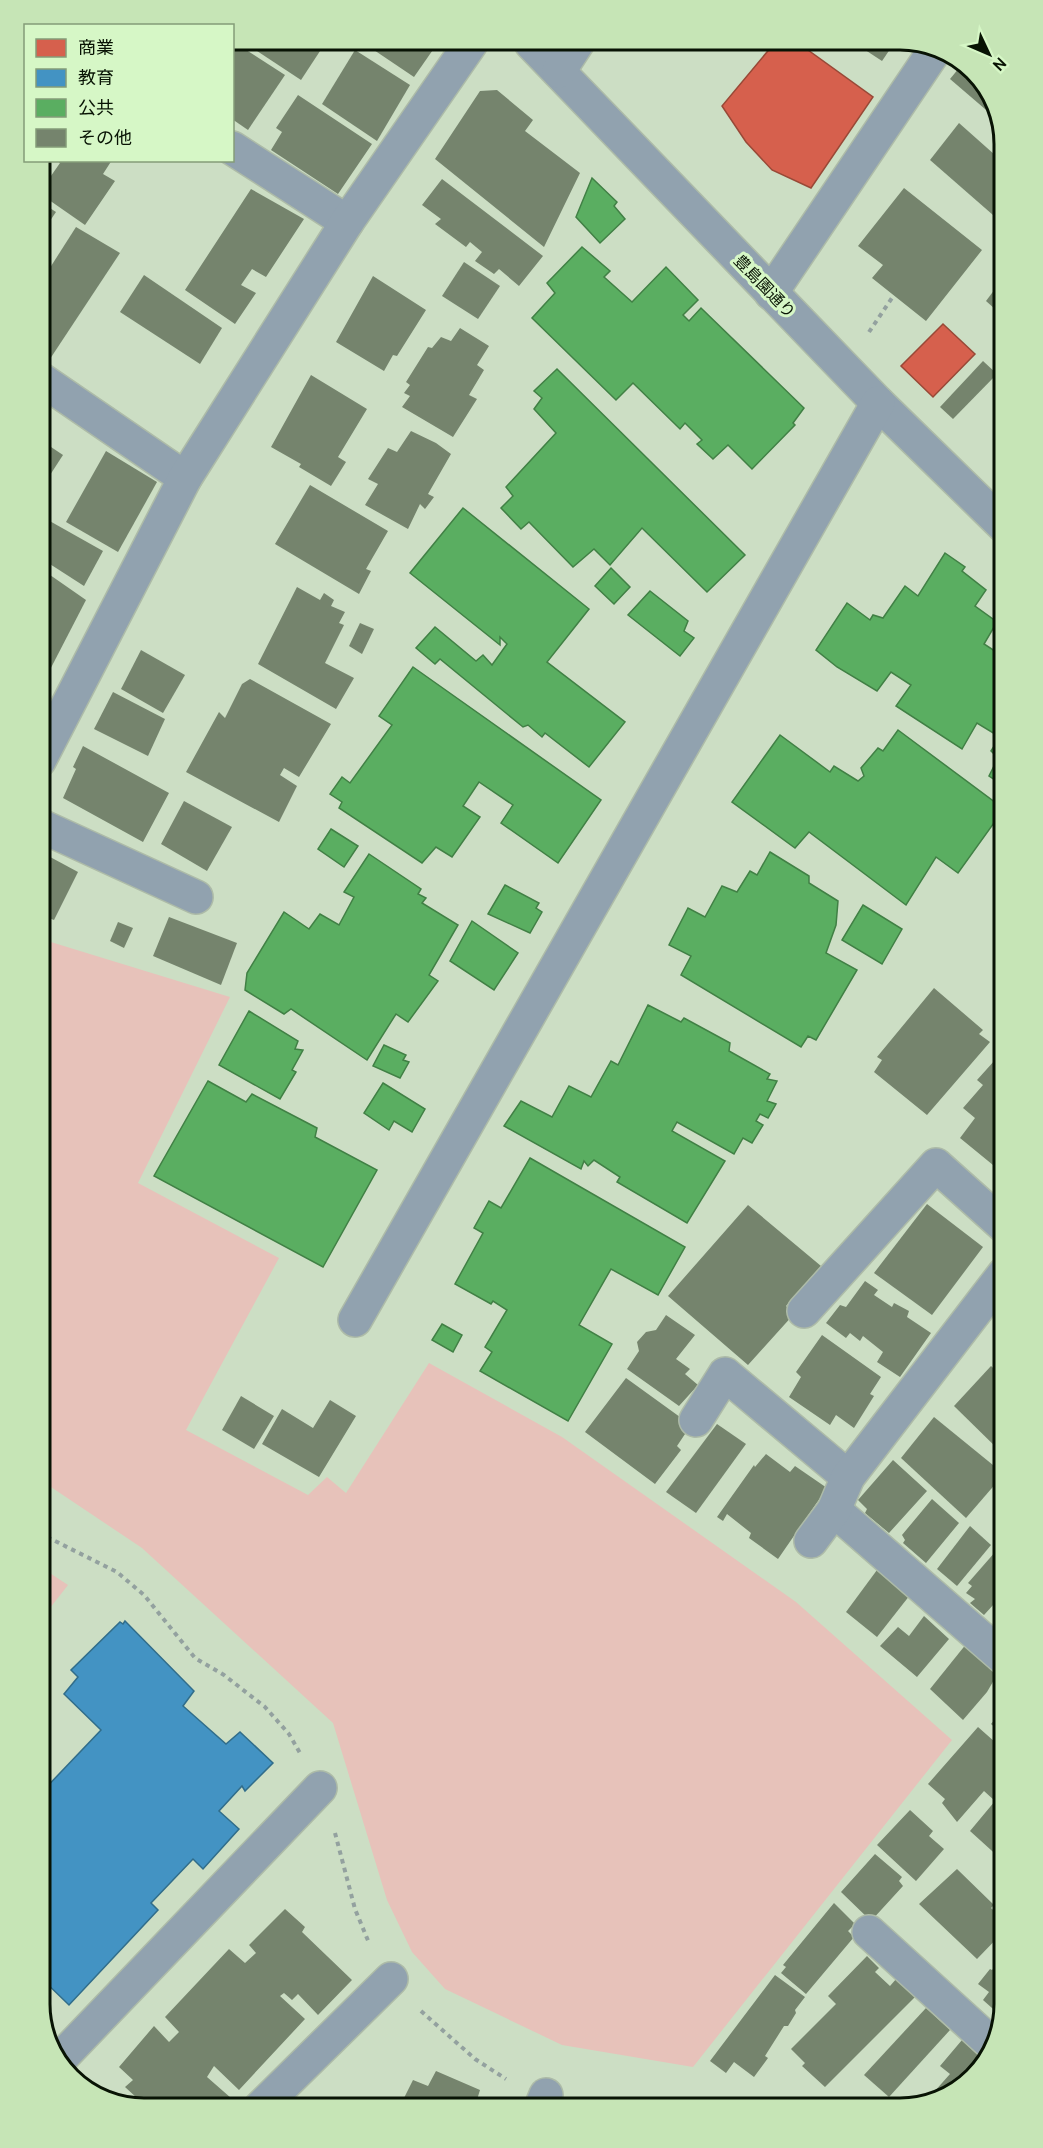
<svg xmlns="http://www.w3.org/2000/svg" width="1043" height="2148" viewBox="0 0 1043 2148" font-family="Cabin,'Noto Sans JP',sans-serif">
<style>
.green{fill:#e7c2ba}
.shops{fill:#d6604d;stroke:#984937;stroke-width:1.5}
.schools{fill:#4393c3;stroke:#316d8a;stroke-width:1.5}
.public{fill:#5aae61;stroke:#418045;stroke-width:1.5}
.building{fill:#75846d}
.lines{fill:none;stroke-linecap:round;stroke-linejoin:round}
.minor-casing{stroke:#adbba8;stroke-width:36}
.path{stroke:#93a19f;stroke-width:4;stroke-dasharray:4.5 4.5;stroke-linecap:butt}
.minor{stroke:#91a2af;stroke-width:33}
.labels{text-anchor:middle;stroke-width:6;stroke-linejoin:round;paint-order:stroke}
.street-label{font-size:16px;fill:#081304;stroke:#d6f7c6}
.rim{fill:none;stroke:#081304;stroke-width:3}
</style>
<rect width="100%" height="100%" fill="#ccdec4"/>
<g class="green">
<path d="M41,939l189,58 -92,186 141,75 -93,172 122,65 19,-18 19,16 83,-130 133,74 234,165 156,138 -259,327 -131,-22 -117,-56 -33,-37 -25,-52 -54,-177 -191,-175 -103,-69z"/>
<path d="M39,1566l29,19 -29,37z"/>
</g>
<g class="shops">
<path d="M777,40h17l79,57 -62,91 -39,-18 -26,-28 -24,-36z"/>
<path d="M943,324l32,30 -42,43 -32,-31z"/>
</g>
<path class="schools" d="M125,1621l69,70 -11,15 43,38 14,-12 33,31 -28,28 -3,-5 -23,25 20,18 -36,40 -10,-10 -42,44 7,7 -89,95 -30,-29v-181l62,-65 -37,-36 14,-17 -7,-7 49,-48 3,2z"/>
<g class="public">
<path d="M592,178l25,24 -3,4 11,13 -25,24 -24,-26z"/>
<path d="M582,247l28,24 -6,6 28,25 34,-35 32,33 -15,15 6,6 12,-13 103,100 -11,15 2,2 -43,44 -24,-24 -15,14 -16,-15 5,-4 -17,-17 -5,6 -47,-46 -17,17 -84,-82 23,-25 -8,-10z"/>
<path d="M557,369l188,186 -38,37 -65,-64 -32,37 -16,-16 -21,18 -44,-45 -8,7 -20,-21 12,-12 -7,-9 50,-54 -22,-24 8,-11 -8,-7z"/>
<path d="M463,508l126,101 -42,53 78,60 -36,45 -44,-34 -3,4 -14,-12 -5,2 -83,-68 -5,5 -19,-16 19,-21 41,34 7,-6 9,10 15,-21 -7,-7v8l-90,-72z"/>
<path d="M945,553l20,14 -3,4 24,19 -11,16 22,16 -13,22 20,13v129l-15,-10 9,-18 -7,-7 9,-14 -23,-14 -15,26 -66,-43 15,-21 -20,-13 -14,19 -40,-24 -21,-17 31,-47 23,17 3,-5 10,3 22,-32 13,10z"/>
<path d="M611,568l19,19 -16,17 -19,-18z"/>
<path d="M650,591l38,30 -4,10 10,7 -14,18 -52,-41z"/>
<path d="M413,667l188,133 -43,63 -57,-40 12,-18 -34,-23 -16,24 17,11 -28,40 -16,-10 -14,16 -83,-55 3,-6 -12,-8 12,-17 8,6 42,-58 -13,-9z"/>
<path d="M898,730l106,79 -46,64 -22,-16 -30,48 -97,-73 -14,16 -63,-46 48,-67 50,37 4,-6 24,15 6,-5 -3,-8 17,-20 5,3z"/>
<path d="M331,829l27,17 -14,21 -26,-18z"/>
<path d="M770,852l39,24v7l29,18 -2,24 -10,28 31,17 -41,70 -8,-4 -7,11 -120,-72 10,-19 -22,-11 19,-37 17,9 17,-31 15,6 13,-21 7,4z"/>
<path d="M369,854l52,35 -3,5 8,4 -4,5 36,22 -29,50 9,6 -30,41 -12,-8 -29,46 -76,-51 -7,5 -39,-24 2,-17 37,-61 25,17 11,-15 19,11 15,-28 -10,-5z"/>
<path d="M505,885l34,18 -3,5 6,4 -12,21 -42,-19z"/>
<path d="M863,905l39,24 -20,35 -40,-24z"/>
<path d="M472,921l46,32 -24,37 -44,-29z"/>
<path d="M648,1005l33,17 3,-4 46,25 -1,8 41,23 -3,5 10,2 -10,20 9,3 -8,14 -8,-4 -4,7 7,4 -11,18 -9,-5 -9,16 -57,-32 -5,9 53,30 -38,62 -70,-41 3,-5 -26,-17 -6,6 -4,-5 -3,8 -77,-43 17,-25 31,16 17,-31 22,11 20,-36 7,4z"/>
<path d="M249,1011l49,30 -3,8 8,1 -11,20 4,2 -16,27 -61,-34z"/>
<path d="M384,1045l22,10 -3,5 6,2 -9,16 -27,-12z"/>
<path d="M208,1081l38,21 6,-8 65,34 -2,9 62,33 -54,97 -169,-91z"/>
<path d="M383,1083l42,26 -13,23 -18,-11 -5,9 -25,-17z"/>
<path d="M530,1158l155,89 -27,48 -47,-26 -32,56 33,19 -44,77 -88,-50 12,-19 -7,-5 22,-37 -14,-9 -2,3 -36,-20 28,-51 -9,-5 15,-27 12,7z"/>
<path d="M442,1324l20,11 -9,17 -21,-12z"/>
</g>
<g class="building">
<path d="M897,39l-15,22 -32,-21z"/>
<path d="M365,44h72l-23,33z"/>
<path d="M248,45h76l-23,35z"/>
<path d="M232,46h8l45,29 -37,55 -16,-11z"/>
<path d="M355,50l55,35 -33,56 -55,-37z"/>
<path d="M964,62l32,42 1,5 -5,6 -42,-36z"/>
<path d="M497,90l36,30 -8,11 55,42 -36,74 -109,-88 45,-68z"/>
<path d="M298,95l74,49 -34,50 -67,-44 11,-18 -6,-4z"/>
<path d="M959,123l45,40v38l-11,14 -63,-55z"/>
<path d="M56,160h56l-9,14 12,7 -30,44 -46,-32 21,-30z"/>
<path d="M442,179l101,77 -24,30 -20,-17 -5,5 -19,-13 7,-9 -12,-10 -4,5 -31,-23 6,-5 -19,-14z"/>
<path d="M904,188l78,62 -56,71 -54,-43 11,-13 -25,-19z"/>
<path d="M251,189l53,30 -38,58 -14,-8 -11,16 15,8 -21,31 -50,-34z"/>
<path d="M39,201l17,11 -17,25z"/>
<path d="M76,227l44,26 -74,112 -7,-5v-75z"/>
<path d="M464,262l36,24 -22,33 -36,-23z"/>
<path d="M144,275l78,53 -22,36 -80,-52z"/>
<path d="M373,276l53,34 -29,46 -4,-1 -9,16 -48,-29z"/>
<path d="M1004,277v40l-18,-16z"/>
<path d="M460,328l29,18 -12,19 7,5 -15,25 8,4 -24,38 -51,-30 8,-11 -6,-3 6,-8 -4,-3 22,-35 4,1 9,-11 10,4z"/>
<path d="M983,361l14,13 -44,45 -13,-12z"/>
<path d="M311,375l56,34 -29,48 8,5 -15,24 -32,-19 2,-3 -30,-17z"/>
<path d="M411,431l25,12 15,11 -23,40 6,3 -9,12 -5,-5 -12,25 -43,-24 13,-21 -10,-5 20,-31 9,4z"/>
<path d="M39,439l24,16 -24,37z"/>
<path d="M106,451l51,31 -39,70 -52,-30z"/>
<path d="M310,485l78,46 -22,38 5,2 -12,23 -84,-50z"/>
<path d="M39,515l64,36 -19,35 -45,-29z"/>
<path d="M40,568l46,32 -47,91v-121z"/>
<path d="M297,587l23,13 4,-7 10,7 -3,6 14,6 -6,11 5,2 -19,38 29,15 -18,31 -78,-45z"/>
<path d="M360,623l14,6 -12,25 -13,-8z"/>
<path d="M141,650l44,25 -22,38 -42,-24z"/>
<path d="M250,679l81,45 -32,53 -15,-9 -4,7 17,11 -18,36 -93,-50 33,-60 6,6 17,-34z"/>
<path d="M113,692l52,27 -17,37 -54,-27z"/>
<path d="M83,746l86,47 -26,49 -80,-44 13,-29 -3,-2z"/>
<path d="M184,801l48,26 -25,44 -46,-27z"/>
<path d="M39,851l39,21 -24,48 -15,-6z"/>
<path d="M169,917l68,26 -16,42 -68,-29z"/>
<path d="M118,922l15,6 -9,20 -14,-7z"/>
<path d="M934,988l49,42 -4,4 11,8 -63,73 -53,-43 8,-12 -5,-3z"/>
<path d="M995,1060l9,8v106l-44,-36 15,-20 -12,-10 20,-23 -6,-5z"/>
<path d="M927,1204l56,43 -51,68 -58,-42z"/>
<path d="M748,1205l73,61 -35,40 8,8 -46,51 -80,-69z"/>
<path d="M865,1281l13,9 -4,5 18,12 2,-4 15,8 -2,6 24,16 -31,44 -23,-15 6,-10 -20,-16 -3,5 -10,-8 -4,5 -20,-15 14,-18 6,2z"/>
<path d="M666,1315l29,20 -19,24 14,10 -5,5 13,11 -19,21 -52,-37 12,-18 -2,-9 9,-10 10,-2z"/>
<path d="M1004,1326v16l-8,-7z"/>
<path d="M822,1335l59,42 -11,17 4,2 -20,32 -18,-13 -6,10 -41,-28 12,-20 -5,-5z"/>
<path d="M991,1366l13,12v77l-50,-49z"/>
<path d="M626,1378l65,47 -14,21 4,4 -26,34 -70,-52z"/>
<path d="M241,1396l33,20 -20,33 -32,-19z"/>
<path d="M330,1400l26,16 -37,61 -57,-33 20,-35 31,19z"/>
<path d="M934,1417l70,57 -38,44 -65,-60z"/>
<path d="M717,1424l29,20 -50,69 -30,-21z"/>
<path d="M766,1454l24,18 5,-6 32,22 -49,71 -29,-21 2,-5 -24,-19 -4,7 -6,-4 37,-52 1,2z"/>
<path d="M893,1460l34,31 -38,42 -24,-20 2,-4 -9,-9z"/>
<path d="M932,1499l27,24 -33,40 -23,-20 2,-3 -3,-5z"/>
<path d="M970,1526l21,19 -34,41 -20,-17z"/>
<path d="M996,1551l8,6v36l-20,22 -14,-12 5,-4 -9,-6 6,-7 -4,-3z"/>
<path d="M877,1570l33,25 -33,42 -31,-25z"/>
<path d="M924,1616l25,23 -32,38 -37,-31 18,-19 11,9z"/>
<path d="M1004,1617v23l-10,-10z"/>
<path d="M967,1643l34,25 -14,24 -24,28 -33,-31z"/>
<path d="M1004,1708v27l-13,-11z"/>
<path d="M978,1727l26,23v109l-2,1 -32,-29 25,-30 -11,-10 -27,31 -15,-19 3,-4 -17,-15z"/>
<path d="M910,1810l23,21 -4,5 15,13 -28,32 -39,-36z"/>
<path d="M875,1854l27,23 -3,4 4,5 -32,35 -30,-29z"/>
<path d="M957,1869l37,36 -3,3 13,12v11l-27,28 -58,-55z"/>
<path d="M834,1903l21,21 -7,7 6,6 -48,57 -25,-21 5,-6 -3,-2z"/>
<path d="M285,1909l20,18 -3,5 50,48 -34,35 -20,-21 -6,6 -8,-7 -4,3 25,23 -66,71 -25,-24 -7,11 24,21 -9,10h-46l-8,-7 -8,8h-11l-24,-22 8,-7 -14,-13 35,-41 15,16 10,-10 -14,-15 64,-68 16,14 11,-10 -7,-8z"/>
<path d="M867,1956l12,12 -4,4 15,14 7,-8 18,19 -90,90 -23,-21 3,-3 -14,-14 45,-45 -8,-8z"/>
<path d="M1004,1957v47l-3,12 -18,-16 6,-8 -11,-8 12,-15 2,1z"/>
<path d="M775,1975l30,22 -10,13 1,3 -8,13h-4l-19,30 3,2 -14,19 -20,-15 -8,11 -16,-12z"/>
<path d="M926,2008l24,22 -61,67 -25,-22z"/>
<path d="M962,2040l24,23 -47,38h-13l24,-27 -10,-8z"/>
<path d="M436,2071l44,19 -5,16h-75l13,-26 15,6z"/>
</g>
<g class="lines">
<defs>
<g id="minor">
<path d="M531,43l347,360 126,123"/>
<path d="M559,71l19,-29"/>
<path d="M232,148l115,74"/>
<path d="M771,293l164,-243"/>
<path d="M39,378l146,100"/>
<path d="M39,761l146,-283 162,-256 124,-179"/>
<path d="M39,825l157,72"/>
<path d="M804,1311l132,-146 68,61"/>
<path d="M355,1320l523,-917"/>
<path d="M696,1420l29,-46 123,103"/>
<path d="M834,1510l170,148"/>
<path d="M811,1541l23,-31 14,-33 156,-203"/>
<path d="M869,1932l123,112"/>
<path d="M59,2060l261,-272"/>
<path d="M542,2105l4,-10"/>
<path d="M260,2108l131,-129"/>
</g>
</defs>
<use href="#minor" class="minor-casing"/>
<g class="path">
<path d="M869,332l25,-37"/>
<path d="M39,1533l78,39 27,23 51,63 29,17 41,32 24,27 11,19"/>
<path d="M335,1833l20,76 14,34"/>
<path d="M421,2011l54,48 31,20"/>
</g>
<use href="#minor" class="minor"/>
</g>
<g class="labels">
<g class="street-label">
<text transform="translate(765 286) rotate(46)" y="6">豊島園通り</text>
</g>
</g>
<path d="M0 0H1043V2148H0ZM144 50H900A94 94 0 0 1 994 144V2004A94 94 0 0 1 900 2098H144A94 94 0 0 1 50 2004V144A94 94 0 0 1 144 50Z" fill="#c6e5b6" fill-rule="evenodd"/>
<path class="rim" d="M144 50H900A94 94 0 0 1 994 144V2004A94 94 0 0 1 900 2098H144A94 94 0 0 1 50 2004V144A94 94 0 0 1 144 50Z"/>
<rect x="24" y="24" width="210" height="138" fill="#d6f7c6" stroke="#849c78" stroke-width="1.5"/>
<rect x="36" y="39" width="30" height="18" fill="#d6604d" stroke="#849c78" stroke-width="1.5"/>
<text x="78" y="54" font-size="18" fill="#081304">商業</text>
<rect x="36" y="69" width="30" height="18" fill="#4393c3" stroke="#849c78" stroke-width="1.5"/>
<text x="78" y="84" font-size="18" fill="#081304">教育</text>
<rect x="36" y="99" width="30" height="18" fill="#5aae61" stroke="#849c78" stroke-width="1.5"/>
<text x="78" y="114" font-size="18" fill="#081304">公共</text>
<rect x="36" y="129" width="30" height="18" fill="#75846d" stroke="#849c78" stroke-width="1.5"/>
<text x="78" y="144" font-size="18" fill="#081304">その他</text>
<g transform="translate(989 54) rotate(134)" stroke="#d6f7c6" stroke-width="4.5" paint-order="stroke">
<path d="M0-4.5L10 22L0 15L-10 22Z" fill="#081304"/>
<text y="-9" font-size="16" font-weight="bold" text-anchor="middle" fill="#081304">N</text>
</g>
</svg>
